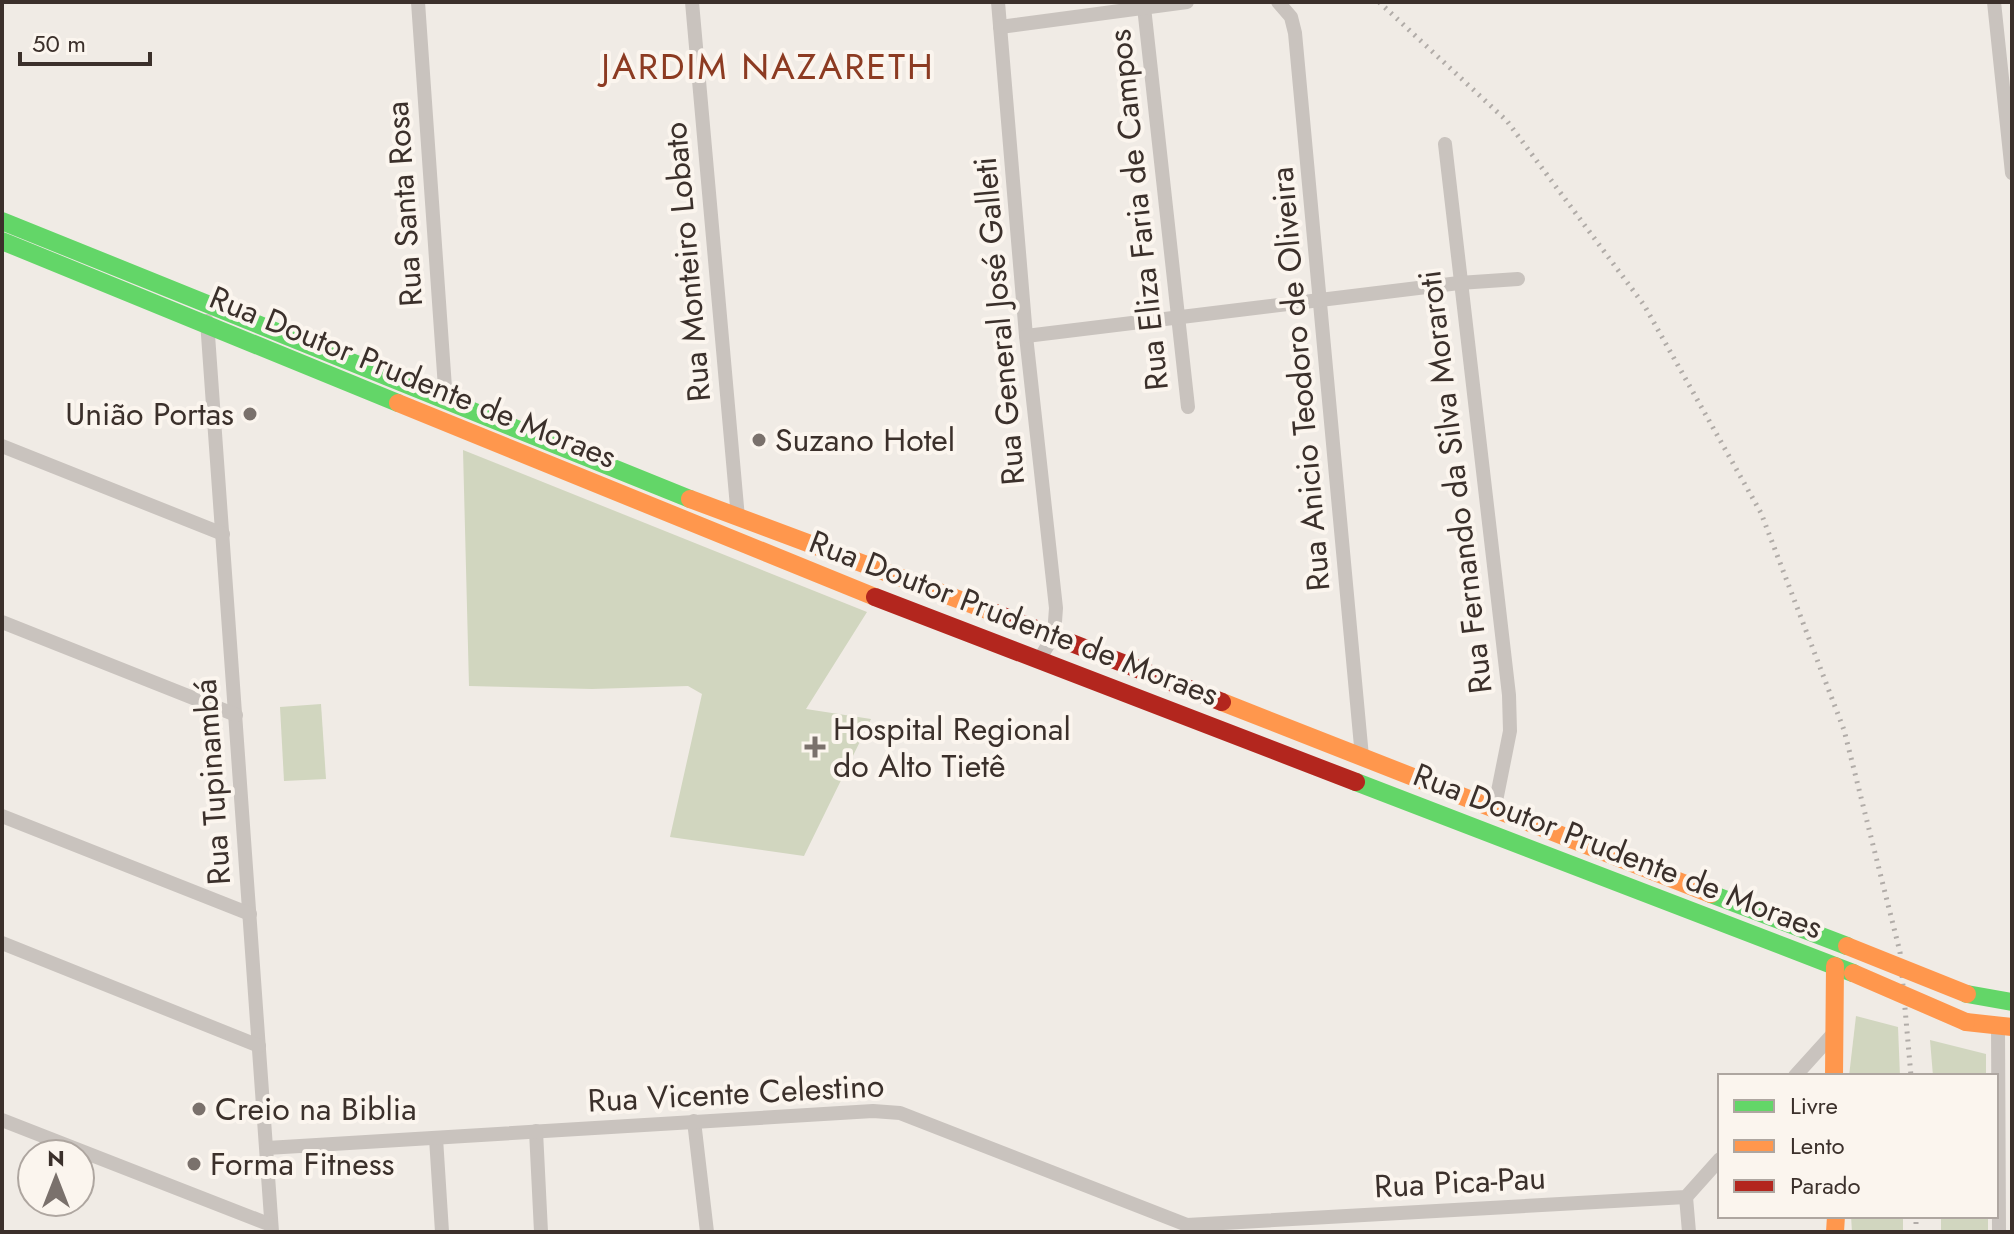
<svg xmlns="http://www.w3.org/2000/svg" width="2014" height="1234" viewBox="0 0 2014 1234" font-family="Jost,sans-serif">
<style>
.green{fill:#d1d6bf}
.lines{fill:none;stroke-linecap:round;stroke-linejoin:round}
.street{stroke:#c9c3be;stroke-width:14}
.fast{stroke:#63d668;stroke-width:18}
.slow{stroke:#ff974d;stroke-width:18}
.jam{stroke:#b3261e;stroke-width:18}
.rail{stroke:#b1aca8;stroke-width:5;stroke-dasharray:2 6;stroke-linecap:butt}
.slow-bridge{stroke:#ff974d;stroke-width:18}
.poi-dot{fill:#7a716c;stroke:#fbf5ee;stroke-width:3}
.labels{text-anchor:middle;stroke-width:8;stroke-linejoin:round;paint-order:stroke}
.street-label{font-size:32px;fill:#3b302b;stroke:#fbf5ee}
.poi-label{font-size:32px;fill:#3b302b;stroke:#fbf5ee;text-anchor:start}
.quarter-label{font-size:36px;letter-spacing:2px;fill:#8c3b22;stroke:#fbf5ee}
</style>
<rect width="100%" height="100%" fill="#f0ebe5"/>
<g class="green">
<path d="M463,450l404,162 -61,97 65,10 -67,137 -134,-19 32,-143 -14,-8 -96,3 -123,-3z"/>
<path d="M321,704l5,75 -42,2 -4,-74z"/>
<path d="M1856,1016l42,11 2,49h-51z"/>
<path d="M1930,1040l56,14v22h-53z"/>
<path d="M1851,1216h52v16h-51z"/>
<rect x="1941" y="1216" width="47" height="16"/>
</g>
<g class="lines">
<g class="street">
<path d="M418,2l28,400"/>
<path d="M692,2l46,516"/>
<path d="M998,2l28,334 30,272 -2,27 -15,25"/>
<path d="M1278,2l13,15 4,16 67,724"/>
<path d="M1994,2l18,171"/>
<path d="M1144,7l44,400"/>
<path d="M1000,27l187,-25"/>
<path d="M1445,144l64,551 1,36 -16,80"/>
<path d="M207,321l65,911"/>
<path d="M1026,336l433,-53 59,-4"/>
<path d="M2,446l221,88"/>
<path d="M2,622l234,93"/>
<path d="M2,816l248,98"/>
<path d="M2,943l257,103"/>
<path d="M1998,1025l1,207"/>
<path d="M1795,1076l38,-42"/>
<path d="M2,1120l269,105"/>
<path d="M694,1121l13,111"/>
<path d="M536,1131l5,101"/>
<path d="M436,1138l6,94"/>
<path d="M267,1148l606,-37 27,2 287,112 499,-28 34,-38"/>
<path d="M1686,1197l3,35"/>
</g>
<g class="fast">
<path d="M2,221l688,278"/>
<path d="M2,241l396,162"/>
<path d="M1356,782l497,191"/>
<path d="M1711,894l136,52"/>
<path d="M1967,994l45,8"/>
</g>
<g class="slow">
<path d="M398,403l477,194"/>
<path d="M690,499l305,114"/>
<path d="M1222,702l489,192"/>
<path d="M1966,1022l46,5"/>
<path d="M1834,1076l1,-110"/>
<path d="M1835,1232l1,-16"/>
</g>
<g class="jam">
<path d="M875,597l481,185"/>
<path d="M995,613l227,89"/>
</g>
<g class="rail">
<path d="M1379,2l128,119 137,184 117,208 83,217 56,222 11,124"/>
<path d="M1916,1232v-16"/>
</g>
<g class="slow-bridge">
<path d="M1847,946l120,48"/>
<path d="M1853,973l113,49"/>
</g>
</g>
<g class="poi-dot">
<circle cx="250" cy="414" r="8"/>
<circle cx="759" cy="440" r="8"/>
<path d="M811 735h8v8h8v8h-8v8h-8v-8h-8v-8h8z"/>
<circle cx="199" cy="1109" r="8"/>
<circle cx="194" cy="1164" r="8"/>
</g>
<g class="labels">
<g class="street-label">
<text transform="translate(404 204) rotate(-94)" y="11">Rua Santa Rosa</text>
<text transform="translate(1138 210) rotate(-96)" y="11">Rua Eliza Faria de Campos</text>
<text transform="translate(687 262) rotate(-95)" y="11">Rua Monteiro Lobato</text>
<text transform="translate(999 321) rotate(-95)" y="11">Rua General José Galleti</text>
<text transform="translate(413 377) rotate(22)" y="11">Rua Doutor Prudente de Moraes</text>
<text transform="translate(1300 379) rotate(-95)" y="11">Rua Anicio Teodoro de Oliveira</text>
<text transform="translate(1455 482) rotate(-97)" y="11">Rua Fernando da Silva Moraroti</text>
<text transform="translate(1014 618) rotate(21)" y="11">Rua Doutor Prudente de Moraes</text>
<text transform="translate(212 782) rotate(-94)" y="11">Rua Tupinambá</text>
<text transform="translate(1618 851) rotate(21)" y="11">Rua Doutor Prudente de Moraes</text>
<text transform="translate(736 1093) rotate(-3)" y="11">Rua Vicente Celestino</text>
<text transform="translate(1460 1182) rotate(-3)" y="11">Rua Pica-Pau</text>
</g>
<g class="poi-label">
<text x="234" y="425" text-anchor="end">União Portas</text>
<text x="775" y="451">Suzano Hotel</text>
<text x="833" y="740">Hospital Regional<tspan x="833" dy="37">do Alto Tietê</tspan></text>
<text x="215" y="1120">Creio na Biblia</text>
<text x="210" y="1175">Forma Fitness</text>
</g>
<g class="quarter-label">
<text x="768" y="79">JARDIM NAZARETH</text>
</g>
</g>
<rect width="2014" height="1234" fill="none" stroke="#3b302b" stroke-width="8"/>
<rect x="1718" y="1074" width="280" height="144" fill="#fbf5ee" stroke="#aea6a0" stroke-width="2"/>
<rect x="1734" y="1100" width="40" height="12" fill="#63d668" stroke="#aea6a0" stroke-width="2"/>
<text x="1790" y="1114" font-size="24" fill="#3b302b">Livre</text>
<rect x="1734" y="1140" width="40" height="12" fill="#ff974d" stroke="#aea6a0" stroke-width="2"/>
<text x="1790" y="1154" font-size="24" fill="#3b302b">Lento</text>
<rect x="1734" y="1180" width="40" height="12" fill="#b3261e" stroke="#aea6a0" stroke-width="2"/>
<text x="1790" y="1194" font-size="24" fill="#3b302b">Parado</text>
<g transform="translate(56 1178)"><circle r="38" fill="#fbf5ee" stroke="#aea6a0" stroke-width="2"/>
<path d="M0-6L14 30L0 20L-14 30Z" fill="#7a716c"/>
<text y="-12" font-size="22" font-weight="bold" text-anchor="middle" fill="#3b302b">N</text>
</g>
<path d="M20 52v12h130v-12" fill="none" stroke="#3b302b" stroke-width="4"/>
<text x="32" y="52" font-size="24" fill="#3b302b" stroke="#fbf5ee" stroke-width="6" paint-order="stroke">50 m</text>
</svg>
